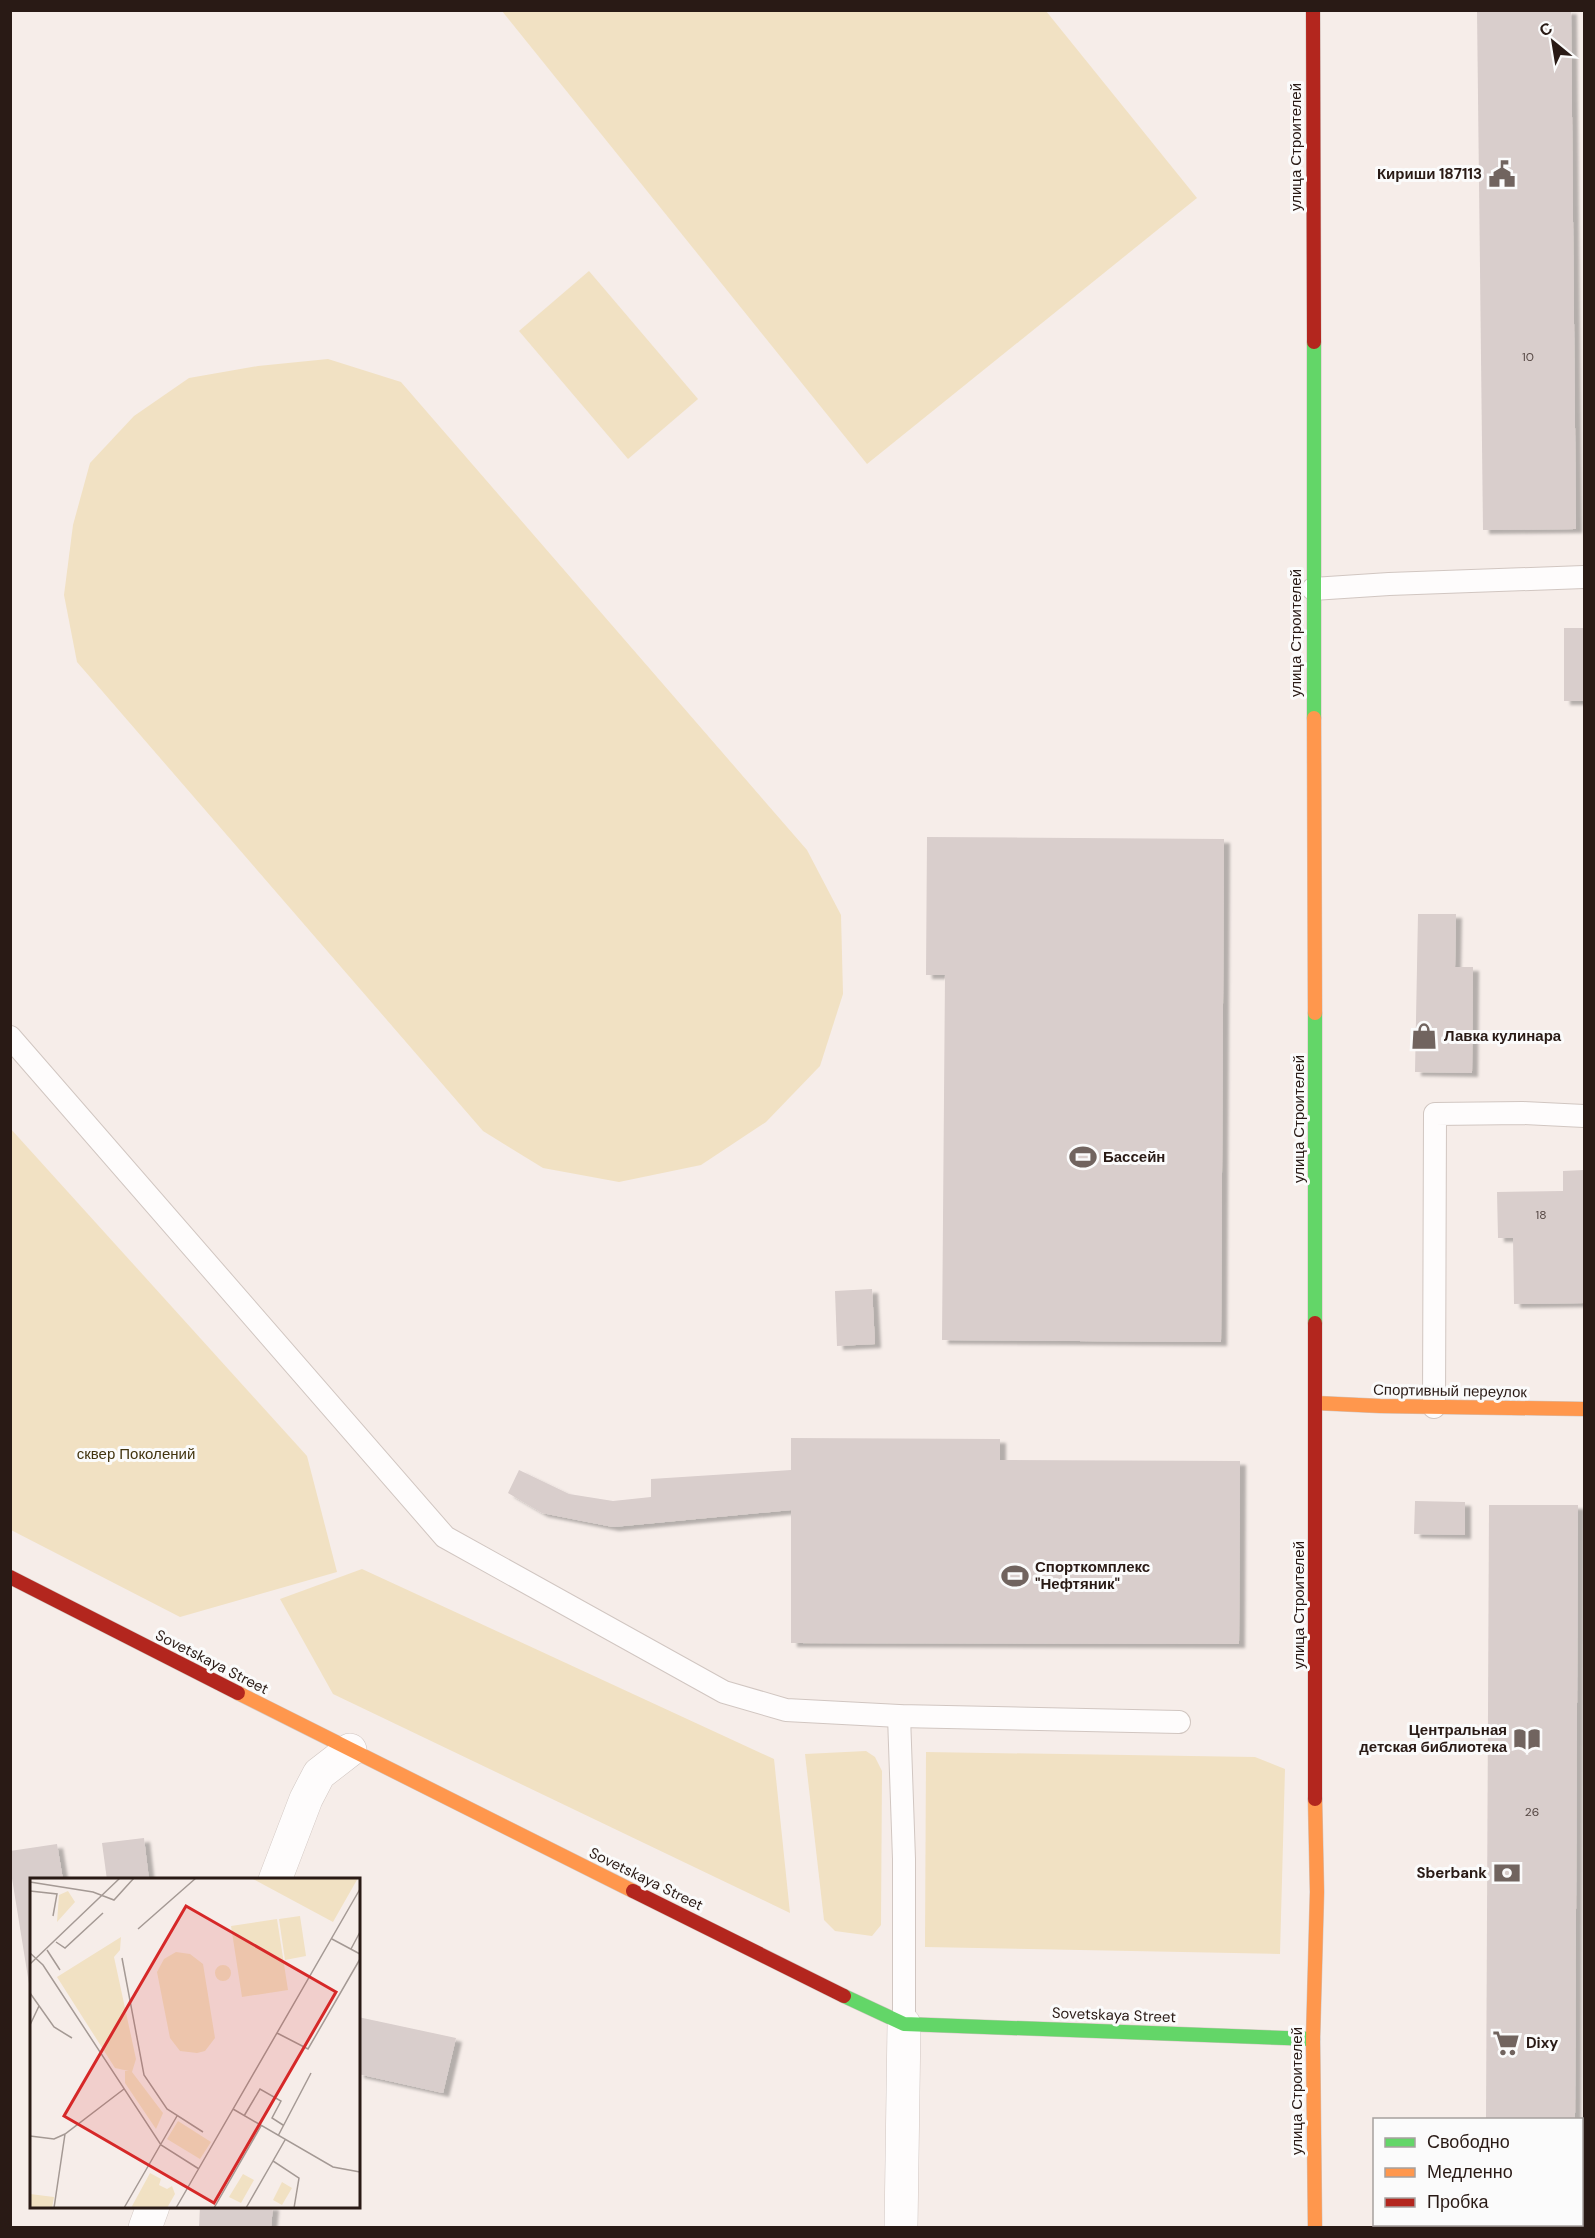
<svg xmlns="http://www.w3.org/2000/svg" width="1595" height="2238" viewBox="0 0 1595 2238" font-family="'DM Sans',sans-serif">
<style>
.green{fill:#f1e1c3}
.building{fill:#d9cecc;filter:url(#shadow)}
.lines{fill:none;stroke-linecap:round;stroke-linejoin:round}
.lane-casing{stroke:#d1c6c1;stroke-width:24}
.street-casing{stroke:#d1c6c1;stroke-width:34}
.fast-casing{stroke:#d1c6c1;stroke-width:15}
.slow-casing{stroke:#d1c6c1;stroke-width:15}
.jam-casing{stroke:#d1c6c1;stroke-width:15}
.lane{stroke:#fefcfc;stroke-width:22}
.street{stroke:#fefcfc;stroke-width:33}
.fast{stroke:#63d668;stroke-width:14}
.slow{stroke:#ff974d;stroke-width:14}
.jam{stroke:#b3261e;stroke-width:14}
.labels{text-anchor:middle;stroke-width:6;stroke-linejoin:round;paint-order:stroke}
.number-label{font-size:12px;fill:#554743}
.street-label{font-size:15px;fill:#291a15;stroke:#fbfbfb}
.poi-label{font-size:15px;font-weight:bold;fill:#291a15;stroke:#fbfbfb;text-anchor:start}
.park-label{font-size:15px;fill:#42340f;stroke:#fbfbfb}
.inset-road{fill:none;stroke:#a49994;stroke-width:1.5}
.view{fill:#d62828;fill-opacity:0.15;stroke:#d62828;stroke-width:3}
.inset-edge{fill:none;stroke:#291a15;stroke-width:3}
</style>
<defs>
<filter id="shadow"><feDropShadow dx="6" dy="4" stdDeviation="1.5" flood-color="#0004"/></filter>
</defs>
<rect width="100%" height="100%" fill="#f6ede9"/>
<g class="green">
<path d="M502,11h544l151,187 -330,266z"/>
<path d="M589,271l109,128 -70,60 -109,-128z"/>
<path d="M328,359l73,23 406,468 34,65 2,79 -23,72 -54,56 -65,43 -82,17 -76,-14 -60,-37 -406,-469 -13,-67 9,-70 17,-62 44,-47 55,-38 69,-12z"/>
<path d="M10,1128l297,328 30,116 -157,45 -169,-87z"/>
<path d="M362,1569l412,190 16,154 -457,-219 -53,-95z"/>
<path d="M866,1751l9,6 7,14 -1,154 -9,11 -37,-5 -11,-11 -19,-166z"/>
<path d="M926,1752l329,5 30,12 -5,185 -355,-7z"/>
</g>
<g class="building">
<path d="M1477,10h94l5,519 -93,1z"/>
<rect x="1564" y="628" width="20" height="73"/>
<path d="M927,837l297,2 -3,503 -279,-2 3,-365h-19z"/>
<path d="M1418,914h38l-1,53h18l-1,106 -57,-1z"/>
<path d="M1584,1170v133l-70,1 -1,-66h-15l-1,-46 66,-1v-20z"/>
<path d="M872,1289l3,55 -38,2 -2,-55z"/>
<path d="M791,1438l209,1v21l240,1 -1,183 -448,-1v-133l-178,17 -71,-14 -34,-20 11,-23 50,24 44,7 38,-4v-18l140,-9z"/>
<path d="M1415,1501l50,1v33l-51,-1z"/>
<path d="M1489,1505h89l-3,615h-89z"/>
<path d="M144,1838l5,42h-42l-5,-37z"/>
<path d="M57,1844l6,36h-31l-2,110 -20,-124v-15z"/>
<path d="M358,2017l98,21 -13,55 -85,-19z"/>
<path d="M200,2206h73l-2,22h-72z"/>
<rect x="1485" y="2224" width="89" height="4"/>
</g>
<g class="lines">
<defs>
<g id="lane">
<path d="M1313,589l76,-5 195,-7"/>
<path d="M10,1037l435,500 279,155 62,18 113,6 280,6"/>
<path d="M1434,1407l1,-293 88,-1 61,3"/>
<path d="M899,1716l5,143v165"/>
</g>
<g id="street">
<path d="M275,1880l31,-81 13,-25 31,-24"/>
<path d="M145,2228l8,-22"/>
<path d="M901,2228l3,-204"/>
</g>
<g id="fast">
<path d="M1314,342v376"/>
<path d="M1315,1013v310"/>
<path d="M844,1996l60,28 409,15"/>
</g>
<g id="slow">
<path d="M1314,718l1,295"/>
<path d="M1316,1403l64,3 204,3"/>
<path d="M238,1693l395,198"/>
<path d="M1315,1799l2,93 -4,147 2,189"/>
</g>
<g id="jam">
<path d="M1313,10l1,332"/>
<path d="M10,1577l228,116"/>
<path d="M1315,1799v-476"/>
<path d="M633,1891l211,105"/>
</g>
</defs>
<use href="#lane" class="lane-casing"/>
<use href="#street" class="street-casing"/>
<use href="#fast" class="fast-casing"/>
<use href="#slow" class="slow-casing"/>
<use href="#jam" class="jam-casing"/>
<use href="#lane" class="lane"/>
<use href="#street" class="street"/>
<use href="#fast" class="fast"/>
<use href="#slow" class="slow"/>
<use href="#jam" class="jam"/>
</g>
<defs>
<symbol id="civic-bare" viewBox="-9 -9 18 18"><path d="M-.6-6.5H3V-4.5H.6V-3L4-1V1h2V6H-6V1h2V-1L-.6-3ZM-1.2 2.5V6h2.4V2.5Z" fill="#71645f" stroke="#fbfbfb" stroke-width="2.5" paint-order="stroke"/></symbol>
<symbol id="shop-bare" viewBox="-9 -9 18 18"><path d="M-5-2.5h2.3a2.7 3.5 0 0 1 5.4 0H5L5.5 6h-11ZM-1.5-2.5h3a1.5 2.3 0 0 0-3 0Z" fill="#71645f" stroke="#fbfbfb" stroke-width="2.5" paint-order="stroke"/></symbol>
<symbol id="stadium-bare" viewBox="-9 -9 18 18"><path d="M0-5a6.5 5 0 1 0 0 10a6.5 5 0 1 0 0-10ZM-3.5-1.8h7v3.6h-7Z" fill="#71645f" stroke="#fbfbfb" stroke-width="2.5" paint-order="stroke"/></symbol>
<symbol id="library-bare" viewBox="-9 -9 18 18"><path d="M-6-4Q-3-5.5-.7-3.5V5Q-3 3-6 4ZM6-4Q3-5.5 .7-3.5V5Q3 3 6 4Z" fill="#71645f" stroke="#fbfbfb" stroke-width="2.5" paint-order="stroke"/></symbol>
<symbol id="bank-bare" viewBox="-9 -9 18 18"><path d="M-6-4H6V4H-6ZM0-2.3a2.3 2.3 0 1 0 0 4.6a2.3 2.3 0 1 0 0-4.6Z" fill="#71645f" stroke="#fbfbfb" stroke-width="2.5" paint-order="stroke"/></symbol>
<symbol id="supermarket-bare" viewBox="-9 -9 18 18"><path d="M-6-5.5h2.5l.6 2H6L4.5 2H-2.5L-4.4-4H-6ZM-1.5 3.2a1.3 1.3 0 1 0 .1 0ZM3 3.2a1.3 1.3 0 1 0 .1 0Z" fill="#71645f" stroke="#fbfbfb" stroke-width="2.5" paint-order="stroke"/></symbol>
</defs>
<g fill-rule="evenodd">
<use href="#civic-bare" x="1483" y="155" width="38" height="38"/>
<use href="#shop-bare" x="1405" y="1017" width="38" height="38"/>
<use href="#stadium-bare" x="1064" y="1138" width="38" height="38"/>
<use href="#stadium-bare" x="996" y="1557" width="38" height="38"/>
<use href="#library-bare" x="1508" y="1720" width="38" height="38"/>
<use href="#bank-bare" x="1488" y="1854" width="38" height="38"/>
<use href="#supermarket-bare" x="1487" y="2024" width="38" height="38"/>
</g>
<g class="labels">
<g class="number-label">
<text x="1528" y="361">10</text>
<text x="1541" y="1219">18</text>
<text x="1532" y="1816">26</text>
</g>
<g class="street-label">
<text transform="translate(1296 147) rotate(-90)" y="5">улица Строителей</text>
<text transform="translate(1296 633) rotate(-90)" y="5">улица Строителей</text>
<text transform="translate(1299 1119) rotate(-90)" y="5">улица Строителей</text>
<text transform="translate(1450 1391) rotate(1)" y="5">Спортивный переулок</text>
<text transform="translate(1299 1605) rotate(-90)" y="5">улица Строителей</text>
<text transform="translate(212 1662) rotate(27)" y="5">Sovetskaya Street</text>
<text transform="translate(646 1879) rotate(26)" y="5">Sovetskaya Street</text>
<text transform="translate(1114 2015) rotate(2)" y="5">Sovetskaya Street</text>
<text transform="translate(1297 2091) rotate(-90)" y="5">улица Строителей</text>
</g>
<g class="poi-label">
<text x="1482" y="179" text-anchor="end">Кириши 187113</text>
<text x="1444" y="1041">Лавка кулинара</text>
<text x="1103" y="1162">Бассейн</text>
<text x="1035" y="1572">Спорткомплекс<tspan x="1035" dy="17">"Нефтяник"</tspan></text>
<text x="1507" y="1735" text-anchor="end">Центральная<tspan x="1507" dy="17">детская библиотека</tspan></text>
<text x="1487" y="1878" text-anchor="end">Sberbank</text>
<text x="1526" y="2048">Dixy</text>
</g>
<g class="park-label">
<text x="136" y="1459">сквер Поколений</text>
</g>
</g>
<g transform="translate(30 1878)">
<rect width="330" height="330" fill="#f6ede9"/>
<path d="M221,0h107l-25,44zM38,13l7,11 -18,20 2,-27zM270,38l6,40 -21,4 -6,-41zM247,41l11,71 -46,7 -11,-71zM91,59l-1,13 -6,7 22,102 -4,13 31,41 -7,16 -31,-46v-12h4l-14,-3 -58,-91zM146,74l14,2 13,10 12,74 -10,13 -8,2 -17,-2 -10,-13 -13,-66 7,-13zM185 95a8 8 0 1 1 16 0a8 8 0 1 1-16 0ZM148,243l33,21 -11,17 -33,-20zM120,295l11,6 -2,6 8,4 5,-3 3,8 -8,14h-36zM213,296l11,6 -13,23 -12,-6zM252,304l10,6 -10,17 -9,-5zM0,316l24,3 -2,11h-22z" fill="#f1e1c3"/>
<path class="inset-road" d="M0,4l63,10 21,8 20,-22M0,13l27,3 -4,22M108,51l58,-51M302,61l28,15M26,64l9,6 38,-35M321,71l9,-17M17,72l13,20M0,75l13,12 118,180 38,24M92,80l22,117 23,34 36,23M0,86l90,-86M0,115l24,34 18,11M0,147l9,-19M247,155l31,16 52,-90M203,231l100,58 27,5M214,238l16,-27 21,12 -9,17 11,7M0,258l24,3 11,-5 59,-45M248,258l33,-63M255,262l-12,21 26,17 -5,30M24,330l11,-74M94,330l53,-92M146,330l184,-319M184,330l47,-82M216,330l27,-47"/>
<path class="view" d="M156,28l150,86 -122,211 -150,-87z"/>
<rect width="330" height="330" class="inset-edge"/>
</g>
<rect width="1595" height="2238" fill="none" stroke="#291a15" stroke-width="24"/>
<rect x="1373" y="2118" width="210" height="108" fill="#fbfbfb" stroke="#a7a19f" stroke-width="1.5"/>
<rect x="1385" y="2138" width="30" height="9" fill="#63d668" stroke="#a7a19f" stroke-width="1.5"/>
<text x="1427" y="2148" font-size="18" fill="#291a15">Свободно</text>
<rect x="1385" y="2168" width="30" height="9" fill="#ff974d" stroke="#a7a19f" stroke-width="1.5"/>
<text x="1427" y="2178" font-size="18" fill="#291a15">Медленно</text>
<rect x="1385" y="2198" width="30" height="9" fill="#b3261e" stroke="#a7a19f" stroke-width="1.5"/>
<text x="1427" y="2208" font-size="18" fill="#291a15">Пробка</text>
<g transform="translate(1553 42) rotate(330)" stroke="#fbfbfb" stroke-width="4.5" paint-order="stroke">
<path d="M0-4.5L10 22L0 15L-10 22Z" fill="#291a15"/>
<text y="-9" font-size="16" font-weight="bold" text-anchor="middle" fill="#291a15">С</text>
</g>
</svg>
